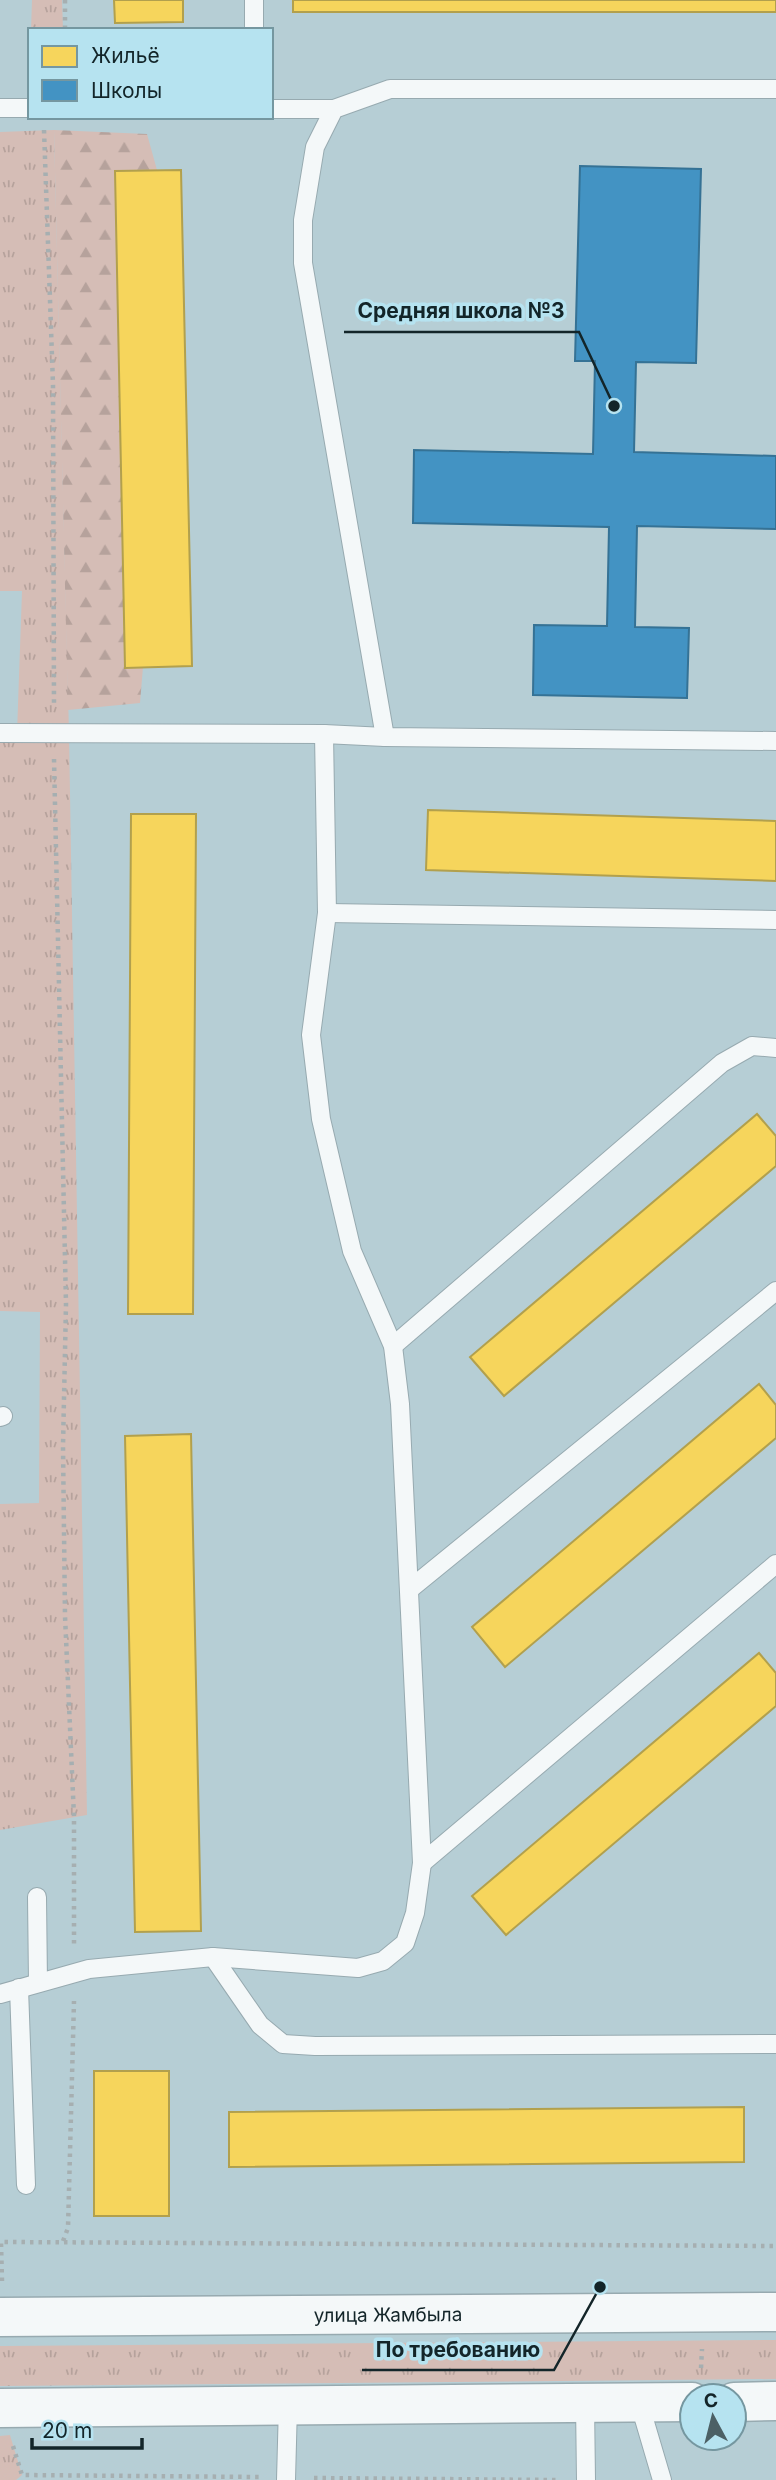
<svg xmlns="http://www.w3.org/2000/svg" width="776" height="2480" viewBox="0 0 776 2480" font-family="Inter,sans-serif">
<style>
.grass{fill:url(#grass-tufts)}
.forest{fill:url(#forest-firs)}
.homes{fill:#f6d55c;stroke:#b2a04d;stroke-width:2}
.schools{fill:#4393c3;stroke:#357295;stroke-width:2}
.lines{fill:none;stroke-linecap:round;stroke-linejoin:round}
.service-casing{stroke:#97aab0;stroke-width:20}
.tertiary-casing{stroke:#97aab0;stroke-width:41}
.path{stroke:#a6afb1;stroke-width:4.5;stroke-dasharray:3.5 5;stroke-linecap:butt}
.service{stroke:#f4f8f9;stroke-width:18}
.tertiary{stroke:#f4f8f9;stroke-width:38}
.labels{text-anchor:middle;stroke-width:7;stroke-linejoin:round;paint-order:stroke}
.street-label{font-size:19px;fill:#132529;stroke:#b6e3f0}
.leader{fill:none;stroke:#132529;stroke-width:2.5}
.callout-dot{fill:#132529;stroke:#b6e3f0;stroke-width:2.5}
.callout-label{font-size:21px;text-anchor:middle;font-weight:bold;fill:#132529;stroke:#b6e3f0;stroke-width:7;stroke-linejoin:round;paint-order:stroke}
</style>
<defs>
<pattern id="grass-tufts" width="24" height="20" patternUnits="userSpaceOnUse" patternTransform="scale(1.75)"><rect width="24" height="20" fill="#d5bdb6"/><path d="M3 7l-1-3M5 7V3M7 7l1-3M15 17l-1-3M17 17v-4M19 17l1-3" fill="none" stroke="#b6a29c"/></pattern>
<pattern id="forest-firs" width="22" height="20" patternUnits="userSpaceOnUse" patternTransform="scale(1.75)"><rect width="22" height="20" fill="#d5bdb6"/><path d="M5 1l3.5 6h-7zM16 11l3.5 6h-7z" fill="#b6a29c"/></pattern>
</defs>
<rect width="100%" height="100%" fill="#b6ced5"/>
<g class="grass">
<path d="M32,0h30l1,30h-32z"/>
<path d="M54,130l15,603 18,1082 -87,15v-326l39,-1 1,-191 -40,-1v-578h17l5,-142h-22v-459z"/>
<path d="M776,2340v39l-776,7v-40h3z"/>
<path d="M10,2435l12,40 -6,5h-16v-44z"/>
</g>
<path class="forest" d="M54,130l93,4 10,36 -41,1 27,496 -3,36 -72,7z"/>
<g class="homes">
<path d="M114,0h69v22l-68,1z"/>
<rect x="293" y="0" width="483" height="12"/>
<path d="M181,170l11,496 -67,2 -10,-497z"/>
<path d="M428,810l348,11v60l-350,-11z"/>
<path d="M131,814h65l-3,500h-65z"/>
<path d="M757,1114l19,22v30l-272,230 -34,-39z"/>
<path d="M759,1384l17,21v33l-271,229 -33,-40z"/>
<path d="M191,1434l10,497 -66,1 -10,-496z"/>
<path d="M759,1653l17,20v33l-270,229 -34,-39z"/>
<rect x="94" y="2071" width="75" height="145"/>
<path d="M744,2107v55l-515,5v-55z"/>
</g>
<path class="schools" d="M580,166l121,3 -5,194 -60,-1 -2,90 142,4v73l-139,-3 -2,101 54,1 -2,70 -154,-3 1,-70 73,1 2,-99 -196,-4 1,-73 179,4 2,-93h-20z"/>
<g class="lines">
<defs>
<g id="service">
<path d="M254,0v30"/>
<path d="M0,108h30"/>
<path d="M271,109h63"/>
<path d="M0,733l324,1 61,3 391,4"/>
<path d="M385,737l-82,-474v-43l12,-73 19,-38 56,-20h386"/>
<path d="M327,913l449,7"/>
<path d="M393,1346l329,-283 30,-17 24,2"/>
<path d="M0,1417l3,-1"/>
<path d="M410,1589l366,-298"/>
<path d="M422,1863l354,-299"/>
<path d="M37,1897l1,86"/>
<path d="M213,1957l47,68 23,19 32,2 461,-2"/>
<path d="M19,1988l7,197"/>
<path d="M0,1994l89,-25 124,-12 145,11 25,-7 22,-18 10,-30 7,-50 -22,-459 -7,-58 -41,-95 -31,-132 -10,-84 16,-122 -3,-179"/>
<path d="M639,2402l23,78"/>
<path d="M585,2403l1,77"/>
<path d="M286,2480l2,-75"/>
</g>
<g id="tertiary">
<path id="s1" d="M0,2317l776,-5"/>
<path d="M734,2402l42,-1"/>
<path d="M0,2408l692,-6"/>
</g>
</defs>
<use href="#service" class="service-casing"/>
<use href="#tertiary" class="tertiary-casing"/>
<g class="path">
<path d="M65,0v30"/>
<path d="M44,130l9,255 1,320"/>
<path d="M54,759l12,545 -3,142 2,170 9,201v127"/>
<path d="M63,2241l5,-13 6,-227"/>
<path d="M2,2281l-1,-39 775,4"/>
<path d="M701,2368l1,-19"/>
<path d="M13,2446l9,29 238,2"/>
<path d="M314,2478l242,2"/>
</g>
<use href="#service" class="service"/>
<use href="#tertiary" class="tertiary"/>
</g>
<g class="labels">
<g class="street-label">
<text dy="7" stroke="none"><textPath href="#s1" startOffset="388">улица Жамбыла</textPath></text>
</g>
</g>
<path class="leader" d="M614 406L579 332H344M600 2287L554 2370H362"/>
<g class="callout-dot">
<circle cx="614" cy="406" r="7"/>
<circle cx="600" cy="2287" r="7"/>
</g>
<g class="callout-label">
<text x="461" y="318">Средняя школа №3</text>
<text x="458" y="2357">По требованию</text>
</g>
<rect x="28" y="28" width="245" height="91" fill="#b6e3f0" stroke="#7597a0" stroke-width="2"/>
<rect x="42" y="46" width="35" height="21" fill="#f6d55c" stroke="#7597a0" stroke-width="2"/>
<text x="91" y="63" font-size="21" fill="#132529">Жильё</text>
<rect x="42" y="80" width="35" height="21" fill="#4393c3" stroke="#7597a0" stroke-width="2"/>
<text x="91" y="98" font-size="21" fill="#132529">Школы</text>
<g transform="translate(713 2417) rotate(353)"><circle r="33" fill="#b6e3f0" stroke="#7597a0" stroke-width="2"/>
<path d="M0-5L12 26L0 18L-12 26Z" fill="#4c6065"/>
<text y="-10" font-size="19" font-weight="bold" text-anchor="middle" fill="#132529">С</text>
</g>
<path d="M32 2438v10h110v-10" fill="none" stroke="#132529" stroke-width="3.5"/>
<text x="42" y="2438" font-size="21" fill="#132529" stroke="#b6e3f0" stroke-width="5" paint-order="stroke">20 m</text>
</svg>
